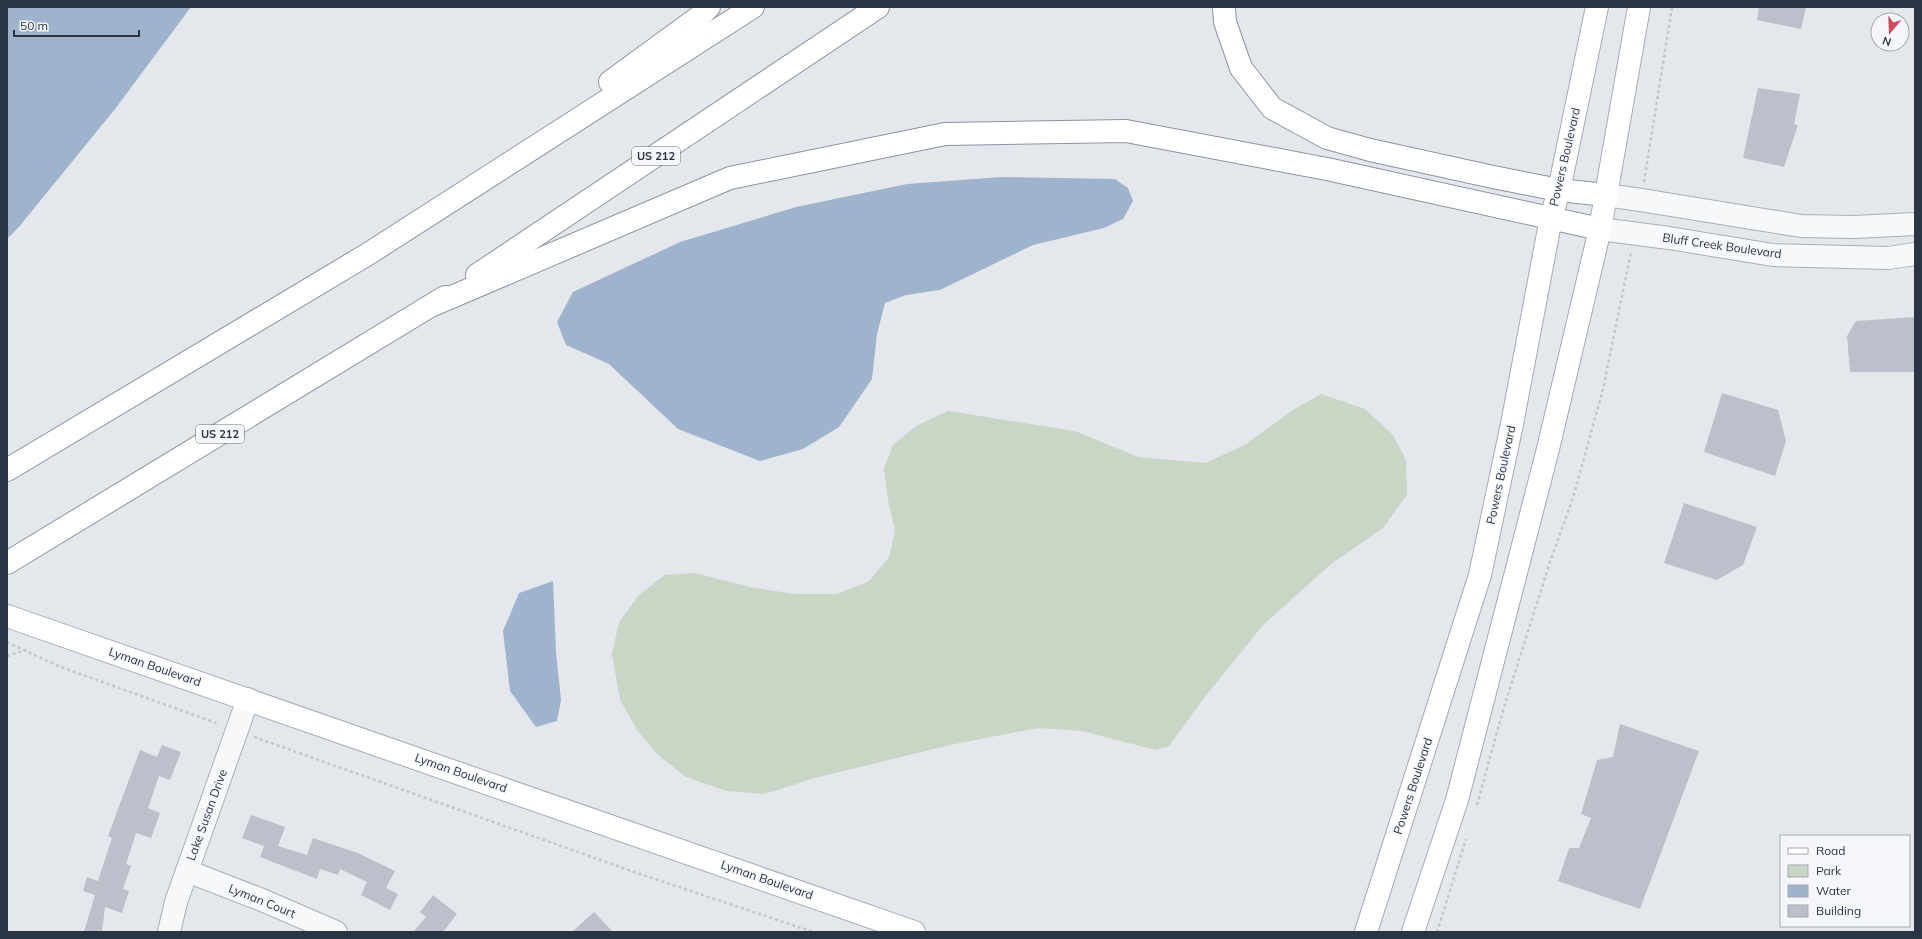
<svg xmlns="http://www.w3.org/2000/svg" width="1922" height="939" viewBox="0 0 1922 939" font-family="Mulish,sans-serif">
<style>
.green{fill:#c9d6c5}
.water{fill:#9fb4cc}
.building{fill:#bbc0ca}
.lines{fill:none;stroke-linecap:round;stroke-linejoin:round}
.minor-casing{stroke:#a9aeb7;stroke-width:24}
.major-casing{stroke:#a3abb8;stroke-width:24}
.highway-casing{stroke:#8b94a3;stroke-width:24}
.path{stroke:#c2c5cb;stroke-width:2.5;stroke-dasharray:3 3;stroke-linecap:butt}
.minor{stroke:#f7f8fa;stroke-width:22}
.major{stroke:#fff;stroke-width:22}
.highway{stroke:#fff;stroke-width:22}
.labels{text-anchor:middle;stroke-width:3;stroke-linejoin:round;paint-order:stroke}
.shield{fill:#f4f6f9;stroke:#676e7b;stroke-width:1}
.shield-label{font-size:11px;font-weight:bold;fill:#2b3445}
.street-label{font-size:12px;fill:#2b3445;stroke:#f4f6f9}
</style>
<rect width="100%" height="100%" fill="#e4e7ec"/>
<path class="green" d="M1321,394l44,15 28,26 13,25 1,35 -24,33 -52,36 -68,61 -59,73 -35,48 -13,4 -74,-19 -44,-3 -88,17 -135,33 -51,16 -38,-3 -40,-14 -28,-22 -21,-25 -17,-30 -8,-46 7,-32 20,-27 26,-20 30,-2 55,14 44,7h43l32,-13 20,-24 6,-26 -7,-31 -4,-32 9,-23 23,-19 32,-15 127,20 63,26 68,6 40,-19 47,-34z"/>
<g class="water">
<path d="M7,7h184l-76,102 -97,119 -11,11z"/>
<path d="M1002,177l113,2 13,9 5,13 -10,18 -19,9 -71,17 -93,45 -34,5 -21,8 -8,31 -5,45 -33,48 -36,22 -43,12 -82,-32 -69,-65 -43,-19 -9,-23 16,-30 107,-50 116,-35 111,-23z"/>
<path d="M553,581l3,71 5,48 -4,21 -21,6 -26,-36 -7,-60 16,-38z"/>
</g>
<g class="building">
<path d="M1759,7h47l-5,22 -44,-9z"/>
<path d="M1758,88l42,6 -6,30 4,1 -14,42 -41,-9z"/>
<path d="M1915,317v55h-65l-3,-36 9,-15z"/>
<path d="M1722,393l56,17 8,31 -11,35 -71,-24z"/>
<path d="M1684,503l73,24 -14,38 -26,15 -53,-17z"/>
<path d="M1620,724l79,27 -59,158 -82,-28 11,-33h10l12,-30 -10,-4 16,-54 16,-3z"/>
<path d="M162,745l19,7 -11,28 -11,-4 -11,32 12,5 -9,25 -15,-5 -10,31 5,2 -8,23 6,2 -7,22 -17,-6 -3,25h-18l11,-37 -12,-4 4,-14 11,4 14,-43 -4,-2 32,-86 17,7z"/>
<path d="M251,815l34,12 -7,19 29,9 6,-17 45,15 37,18 -9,17 12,6 -8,16 -29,-15 6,-13 -27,-13 -2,6 -18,-6 -3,10 -57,-22 4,-11 -22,-8z"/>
<path d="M433,895l24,19 -14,18h-30l13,-15 -6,-5z"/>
<path d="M594,912l19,20h-41z"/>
</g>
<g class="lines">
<defs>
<g id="minor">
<path d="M1606,195l35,5 160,26 53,1 61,-3"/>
<path d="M1600,229l69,9 104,17 115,3 27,-4"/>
<path d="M187,871l75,29 74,32"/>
<path d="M169,932l7,-30 72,-203"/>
</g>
<g id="major">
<path d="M7,616l907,316"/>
<path d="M1366,932l114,-357 32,-151 39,-206 8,-28 38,-183"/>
<path d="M1413,932l44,-132 91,-351 52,-220 39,-222"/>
</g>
<g id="highway">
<path d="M1224,7l1,15 16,46 31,40 55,30 43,12 123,27 66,13 47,5"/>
<path d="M610,82l89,-65 10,-10"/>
<path d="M477,275l401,-268"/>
<path d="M433,305l297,-127 215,-44 181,-3 201,38 273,60"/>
<path d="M7,470l361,-216 385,-247"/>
<path d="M7,563l438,-266"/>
</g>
</defs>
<use href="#minor" class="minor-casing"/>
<use href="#major" class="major-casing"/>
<use href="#highway" class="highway-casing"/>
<g class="path">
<path d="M1644,182l28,-175"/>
<path d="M7,642l51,24 161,58"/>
<path d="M7,656l19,-6"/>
<path d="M254,737l383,136 176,59"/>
<path d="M1477,805l27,-98 47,-148 22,-61 30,-109 28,-137"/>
<path d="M1437,932l29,-93"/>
</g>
<use href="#minor" class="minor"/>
<use href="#major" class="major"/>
<use href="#highway" class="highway"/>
</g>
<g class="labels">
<g class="shield">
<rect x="632" y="147" width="48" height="18" rx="3"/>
<rect x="196" y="425" width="48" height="18" rx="3"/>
</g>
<g class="shield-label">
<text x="656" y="160">US 212</text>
<text x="220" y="438">US 212</text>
</g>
<g class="street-label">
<text transform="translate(1565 157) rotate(-77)" y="4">Powers Boulevard</text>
<text transform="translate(1722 246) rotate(8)" y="4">Bluff Creek Boulevard</text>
<text transform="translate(1501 475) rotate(-78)" y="4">Powers Boulevard</text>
<text transform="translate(155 667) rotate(19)" y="4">Lyman Boulevard</text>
<text transform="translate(461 773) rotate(19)" y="4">Lyman Boulevard</text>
<text transform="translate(1413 786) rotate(-72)" y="4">Powers Boulevard</text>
<text transform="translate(207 815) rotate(-70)" y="4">Lake Susan Drive</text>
<text transform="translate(767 880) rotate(19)" y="4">Lyman Boulevard</text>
<text transform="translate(262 901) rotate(22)" y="4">Lyman Court</text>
</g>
</g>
<rect width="1922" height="939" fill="none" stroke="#2b3445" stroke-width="16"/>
<rect x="1780" y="835" width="130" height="92" fill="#f4f6f9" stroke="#a4a8b1"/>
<rect x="1788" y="848" width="20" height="6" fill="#ffffff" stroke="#a4a8b1"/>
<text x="1816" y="855" font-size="12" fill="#2b3445">Road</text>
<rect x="1788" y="865" width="20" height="12" fill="#c9d6c5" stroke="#a4a8b1"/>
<text x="1816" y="875" font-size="12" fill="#2b3445">Park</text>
<rect x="1788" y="885" width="20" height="12" fill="#9fb4cc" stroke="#a4a8b1"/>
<text x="1816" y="895" font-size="12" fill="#2b3445">Water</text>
<rect x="1788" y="905" width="20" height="12" fill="#bbc0ca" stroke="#a4a8b1"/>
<text x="1816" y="915" font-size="12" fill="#2b3445">Building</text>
<g transform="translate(1890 32) rotate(199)"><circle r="19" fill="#f4f6f9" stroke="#a4a8b1"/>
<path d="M0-3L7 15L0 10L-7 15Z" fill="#d1495b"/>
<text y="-6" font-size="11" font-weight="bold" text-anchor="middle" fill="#2b3445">N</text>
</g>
<path d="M14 30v6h125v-6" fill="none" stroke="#2b3445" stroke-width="2"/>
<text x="20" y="30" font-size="12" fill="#2b3445" stroke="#f4f6f9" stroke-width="3" paint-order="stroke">50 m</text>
</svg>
